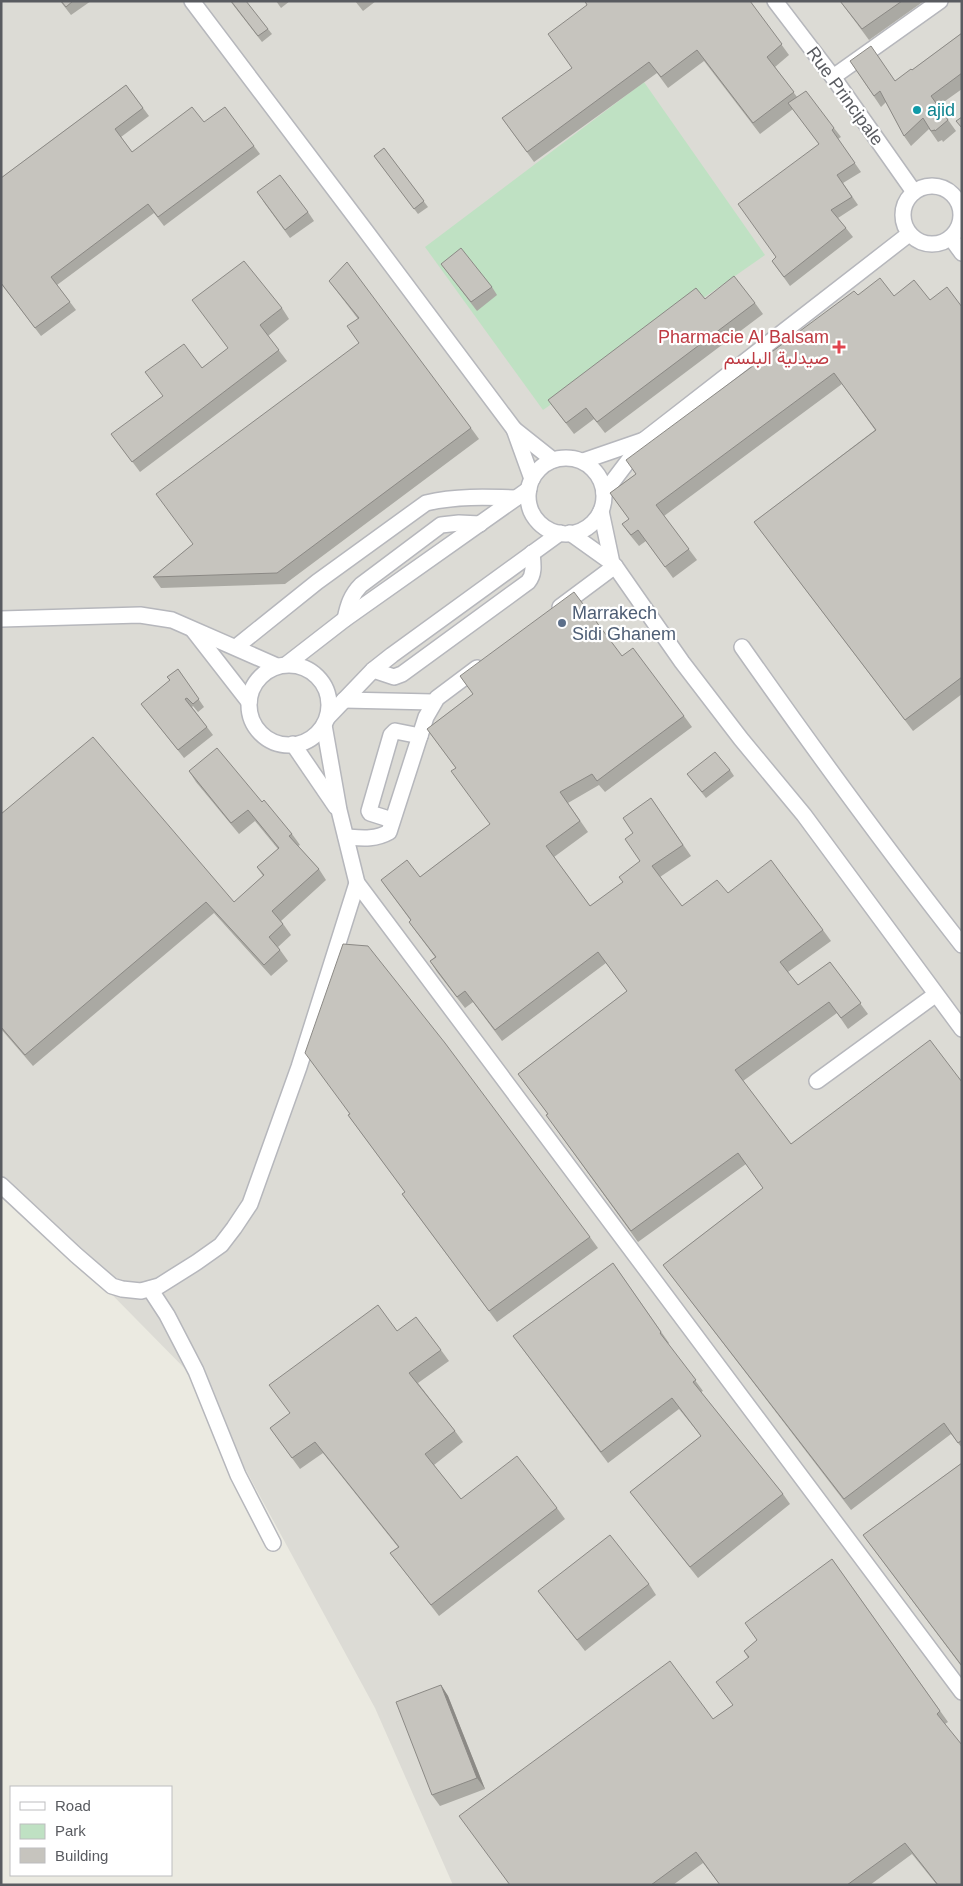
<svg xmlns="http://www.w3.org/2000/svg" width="963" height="1886" viewBox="0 0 963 1886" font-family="Helvetica,Vazirmatn,sans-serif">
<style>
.industrial{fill:#dcdbd5}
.green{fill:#bfe1c3}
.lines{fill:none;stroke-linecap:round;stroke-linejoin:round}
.minor-casing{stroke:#b6b7bc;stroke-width:18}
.minor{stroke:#fff;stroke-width:15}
.wall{fill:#aaa9a3}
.shaded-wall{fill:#8b8985}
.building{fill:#c6c4be;stroke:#8b8985}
.culture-dot{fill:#0f9aa8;stroke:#fff;stroke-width:2}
.health-dot{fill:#e0444e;stroke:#fff;stroke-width:2}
.service-dot{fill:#5c6f8a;stroke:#fff;stroke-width:2}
.labels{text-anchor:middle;stroke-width:4.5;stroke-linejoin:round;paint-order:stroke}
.street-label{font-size:18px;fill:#595b60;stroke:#fff}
.culture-label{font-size:18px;fill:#0d838f;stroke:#fff;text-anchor:start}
.health-label{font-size:18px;fill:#be3a42;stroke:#fff;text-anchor:end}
.service-label{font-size:18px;fill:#4e5e75;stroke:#fff;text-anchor:start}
</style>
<rect width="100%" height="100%" fill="#ebeae1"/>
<path class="industrial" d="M1,1h961v1884h-509l-78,-177 -177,-326 -187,-190 -10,-12z"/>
<path class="green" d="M644,82l121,173 -222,155 -118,-163z"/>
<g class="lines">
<defs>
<g id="minor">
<path d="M192,1l173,229 149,199 39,31"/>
<path d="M775,1l58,76 81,115"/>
<path d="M833,77l107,-76"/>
<circle cx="932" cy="215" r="29"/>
<path d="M951,238l11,15"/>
<path d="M514,429l18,50"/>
<circle cx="566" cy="496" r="38"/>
<path d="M583,461l61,-21"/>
<path d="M604,493l40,-53 265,-206"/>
<path d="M601,511l11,52 3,3 67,96 59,77 63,76 158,214"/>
<path d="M570,533l42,30"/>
<path d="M560,607l55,-41"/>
<path d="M1,619l139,-4 32,5 105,46"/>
<path d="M345,619c3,-14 6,-24 16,-34l80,-60 18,-2 21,1"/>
<path d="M193,630l56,72"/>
<path d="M236,647l81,-65 109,-79c30,-7 59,-6 90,-5"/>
<path d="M742,647c71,101 144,201 220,298"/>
<path d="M287,664l58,-45 184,-130"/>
<circle cx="289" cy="705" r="40"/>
<path d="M373,670l21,7 8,-3 126,-92c7,-8 5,-19 4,-29"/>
<path d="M344,700l89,2"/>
<path d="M328,717l45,-47 19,-15 168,-122"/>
<path d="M324,725l15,85 18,73 605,809"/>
<path d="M293,744l43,63"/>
<path d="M392,820l-22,-7 -1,-2 22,-76 4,-4 25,5"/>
<path d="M346,837c15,1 29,3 43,-5l37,-115 11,-19 40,-30"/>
<path d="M817,1081l118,-86"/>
<path d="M1,1185l75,70 36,31 10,3 19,2 18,-5 38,-24 24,-17 13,-17 16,-24 49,-137 58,-184"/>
<path d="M150,1289l17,26 29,56 42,104 35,68"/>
</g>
</defs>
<use href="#minor" class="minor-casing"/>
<use href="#minor" class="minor"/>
</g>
<g class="wall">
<path d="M60,1h31l-20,14z"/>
<path d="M230,1l38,28 4,5 -10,8z"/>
<path d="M276,1h14l-9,7z"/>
<path d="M355,1h21l-13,10z"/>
<path d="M584,1h166l39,54 -14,12 22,30 37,31 7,9 -3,2 23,33 -18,11 15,22 -20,13 15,19 -63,49 -18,-25 4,-4 43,-113 -26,-35 -33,25 -56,-73 -36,27 -11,-15 -123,89 -32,-44 70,-49 15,-64z"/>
<path d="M840,1h84l-55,39z"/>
<path d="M962,33v56l-24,17 18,25 -13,11 -1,-2 -4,2 -9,-13 -18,17 -7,-10 -18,-34 -5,5 -31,-46 45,20 17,-11z"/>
<path d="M126,85l23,31 -28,21 11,15 72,-30 50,24 6,8 -96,72 -10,-13 -97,72 19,25 -35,26 -39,-51 -1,1v-108z"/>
<path d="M384,148l44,59 -10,7 -44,-58z"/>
<path d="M263,201l45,11 6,9 -24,17z"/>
<path d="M441,264l51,23 5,8 -20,16z"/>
<path d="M329,281l142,147 8,11 -194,145 -124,4 -8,-11 40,-33 166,-201 -1,-24z"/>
<path d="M858,295l36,1 36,4 32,7v387l-49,37 -159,-209 121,-92 -33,-46 -178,132 33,44 -24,18 -27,-37 -7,5 -9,-11 -8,-11 7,-5 -19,-26 26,-19z"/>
<path d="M705,299l50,4 8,11 -158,119 -11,-14 -20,15 -26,-34z"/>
<path d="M282,308l7,11 -21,17 19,25 -147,111 -21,-28 83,-76z"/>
<path d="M622,656l62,60 8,11 -87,65 -6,-7 -31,18 20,29 -34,25 36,49 33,-23 17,-22 -7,-28 18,-35 40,58 -31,21 22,29 46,-13 95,37 8,11 -43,31 10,13 32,-23 38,52 -20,15 -11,-16 -94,68 48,63 171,-62v366l-11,-14 -100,76 -188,-245 100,-77 -17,-24 -108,78 -84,-116 -6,-12 -30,-40 109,-83 -21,-28 -104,78 -29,-39 -8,6 -28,-36 -7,-11 5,-4 -18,-24 -8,-11 2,-1 -30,-41 39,-3 70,-53 -34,-56 -29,-39 46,-35 -13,-18z"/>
<path d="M178,669l26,38 -6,5 -5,-6 -1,1 21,28 -29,23 -43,-54 29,-23 -3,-4z"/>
<path d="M730,770l4,6 -28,22 -19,-24z"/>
<path d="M189,771l73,31 30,32 8,11 -2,1 21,23 7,11 -45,41 10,14 -13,12 10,14 -17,15 -57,-63 -181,153 -32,-37v-215l233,88 29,-26 -6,-9 21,-18 -23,-28 -16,13 -43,-52z"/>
<path d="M348,1115l242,122 8,11 -101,74 -87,-117 -8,-11 3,-2z"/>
<path d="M613,1263l56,80 -1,1 35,47 -2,1 82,102 7,10 -92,74 -60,-76 -8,-10 71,-56 -22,-27 -71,54 -95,-127z"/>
<path d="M441,1350l8,11 -31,22 37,48 8,11 -29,23 27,34 96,9 8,11 -126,97 -49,-63 8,-6 -75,-94 -23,16 -30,-41 19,-14z"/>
<path d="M962,1463v204l-99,-132z"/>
<path d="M832,1559l116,163 -3,2 17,161h-25l-25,-31 -42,31h-150l-17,-22 -30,22h-164l204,-166 20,-14 15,-47 -4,-7 13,-11z"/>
<path d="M649,1584l7,11 -71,56 -47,-60z"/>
<path d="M441,1685l7,11 37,93 -45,17 -8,-11z"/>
</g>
<path class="shaded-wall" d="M441,1685l7,11 37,93 -8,-11z"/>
<g class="building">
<path d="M61,1h12l-7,6z"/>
<path d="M231,1h15l22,28 -10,7z"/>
<path d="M585,1h165l32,43 -15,13 27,35 -41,31 -56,-73 -36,27 -12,-15 -122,90 -25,-34 70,-50 -24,-34 39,-29z"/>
<path d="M840,1h62l-40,28z"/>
<path d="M962,33v40l-31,23 17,24 -13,11v-1l-4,1 -8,-13 -19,18 -24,-45 -6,5 -24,-35 21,-15 24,35 16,-12 1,1z"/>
<path d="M126,85l17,23 -28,21 17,23 60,-45 12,15 21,-15 29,39 -96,71 -10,-13 -97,73 19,25 -35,26 -34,-45v-105z"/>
<path d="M806,91l28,37 -2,2 23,33 -18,12 15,22 -21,13 15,18 -62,49 -12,-16 4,-4 -38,-53 81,-60 -31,-41z"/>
<path d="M962,117v11l-6,-7z"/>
<path d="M384,148l40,53 -10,8 -40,-53z"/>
<path d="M280,175l28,37 -23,18 -28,-38z"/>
<path d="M461,248l31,39 -21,15 -30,-38z"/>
<path d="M244,261l38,47 -22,17 19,25 -147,112 -21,-28 52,-38 -18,-24 39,-28 18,24 26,-20 -36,-48z"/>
<path d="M347,262l124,166 -194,145 -124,4 40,-33 -37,-50 203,-151 -12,-17 12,-8 -30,-37z"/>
<path d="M734,276l21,27 -158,119 -11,-14 -20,15 -18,-23 148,-112 9,11z"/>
<path d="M880,278l14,18 20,-16 16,20 17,-13 15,20v370l-57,43 -151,-198 122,-92 -42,-57 -178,132 33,44 -24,18 -27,-37 -7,5 -9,-11 7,-5 -19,-26 26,-19 -10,-14 228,-169 4,4z"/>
<path d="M574,592l48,64 11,-8 51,68 -87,65 -5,-7 -32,18 20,29 -34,25 44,60 33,-24 -4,-5 21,-16 -15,-22 8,-6 -10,-15 28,-20 32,47 -31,21 30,40 35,-26 11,13 43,-33 52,70 -43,32 18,23 32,-23 31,41 -20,15 -12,-16 -94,68 56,74 139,-104 32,42v358l-4,3 -14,-20 -100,76 -181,-234 100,-77 -25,-35 -107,78 -85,-116 2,-1 -30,-40 109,-83 -29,-39 -103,78 -30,-39 -8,6 -27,-36 6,-4 -27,-35 2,-2 -30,-40 26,-20 13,17 70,-53 -39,-53 5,-3 -29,-39 46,-35 -13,-18z"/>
<path d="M178,669l21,30 -6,5 -6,-6 -2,1 22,28 -29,23 -37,-46 29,-24 -3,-3z"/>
<path d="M93,737l141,165 30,-27 -7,-8 22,-19 -31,-38 -17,13 -42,-52 28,-23 45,54 2,-2 28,34 -3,2 30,33 -47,42 11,13 -14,13 11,13 -16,15 -58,-63 -181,153 -24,-28v-213z"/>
<path d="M715,752l15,18 -28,22 -15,-18z"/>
<path d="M343,944l25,2 77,97 145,194 -101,74 -87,-117 3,-2 -57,-77 2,-1 -45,-61z"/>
<path d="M613,1263l48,69 -1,1 36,47 -3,2 90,112 -93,73 -60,-75 71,-56 -29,-38 -71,54 -88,-116z"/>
<path d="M378,1305l19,26 19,-14 25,33 -32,23 46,58 -30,23 36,45 56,-43 40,52 -126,97 -41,-52 9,-6 -84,-105 -23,16 -22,-30 20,-15 -21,-28z"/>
<path d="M962,1463v203l-99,-131z"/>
<path d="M610,1535l39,49 -72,56 -39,-49z"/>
<path d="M832,1559l108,152 -3,3 25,31v140h-24l-33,-42 -58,42h-127l-24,-33 -45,33h-141l-51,-69 211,-155 43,58 20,-14 -17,-23 33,-25 -5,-6 13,-11 -12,-17z"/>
<path d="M441,1685l36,93 -45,17 -36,-93z"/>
</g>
<circle class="culture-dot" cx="917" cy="110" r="5"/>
<path class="health-dot" d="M836.5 339.5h5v5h5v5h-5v5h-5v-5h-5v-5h5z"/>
<circle class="service-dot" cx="562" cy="623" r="5"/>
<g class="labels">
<g class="street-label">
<text transform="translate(845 96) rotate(54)" y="6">Rue Principale</text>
</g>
<g class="culture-label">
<text x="927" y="116">ajid</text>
</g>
<g class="health-label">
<text x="829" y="343">Pharmacie Al Balsam<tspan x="829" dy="21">صيدلية البلسم</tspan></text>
</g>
<g class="service-label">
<text x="572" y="619">Marrakech<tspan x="572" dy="21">Sidi Ghanem</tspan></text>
</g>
</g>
<rect width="963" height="1886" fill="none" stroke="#595b60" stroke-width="5"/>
<rect x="10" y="1786" width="162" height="90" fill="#ffffff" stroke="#bdbdbf"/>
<rect x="20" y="1802" width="25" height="8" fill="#ffffff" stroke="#bdbdbf"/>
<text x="55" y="1811" font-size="15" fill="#595b60">Road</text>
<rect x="20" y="1824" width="25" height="15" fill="#bfe1c3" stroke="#bdbdbf"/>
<text x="55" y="1836" font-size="15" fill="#595b60">Park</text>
<rect x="20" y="1848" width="25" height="15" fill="#c6c4be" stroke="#bdbdbf"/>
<text x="55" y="1861" font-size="15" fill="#595b60">Building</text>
</svg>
